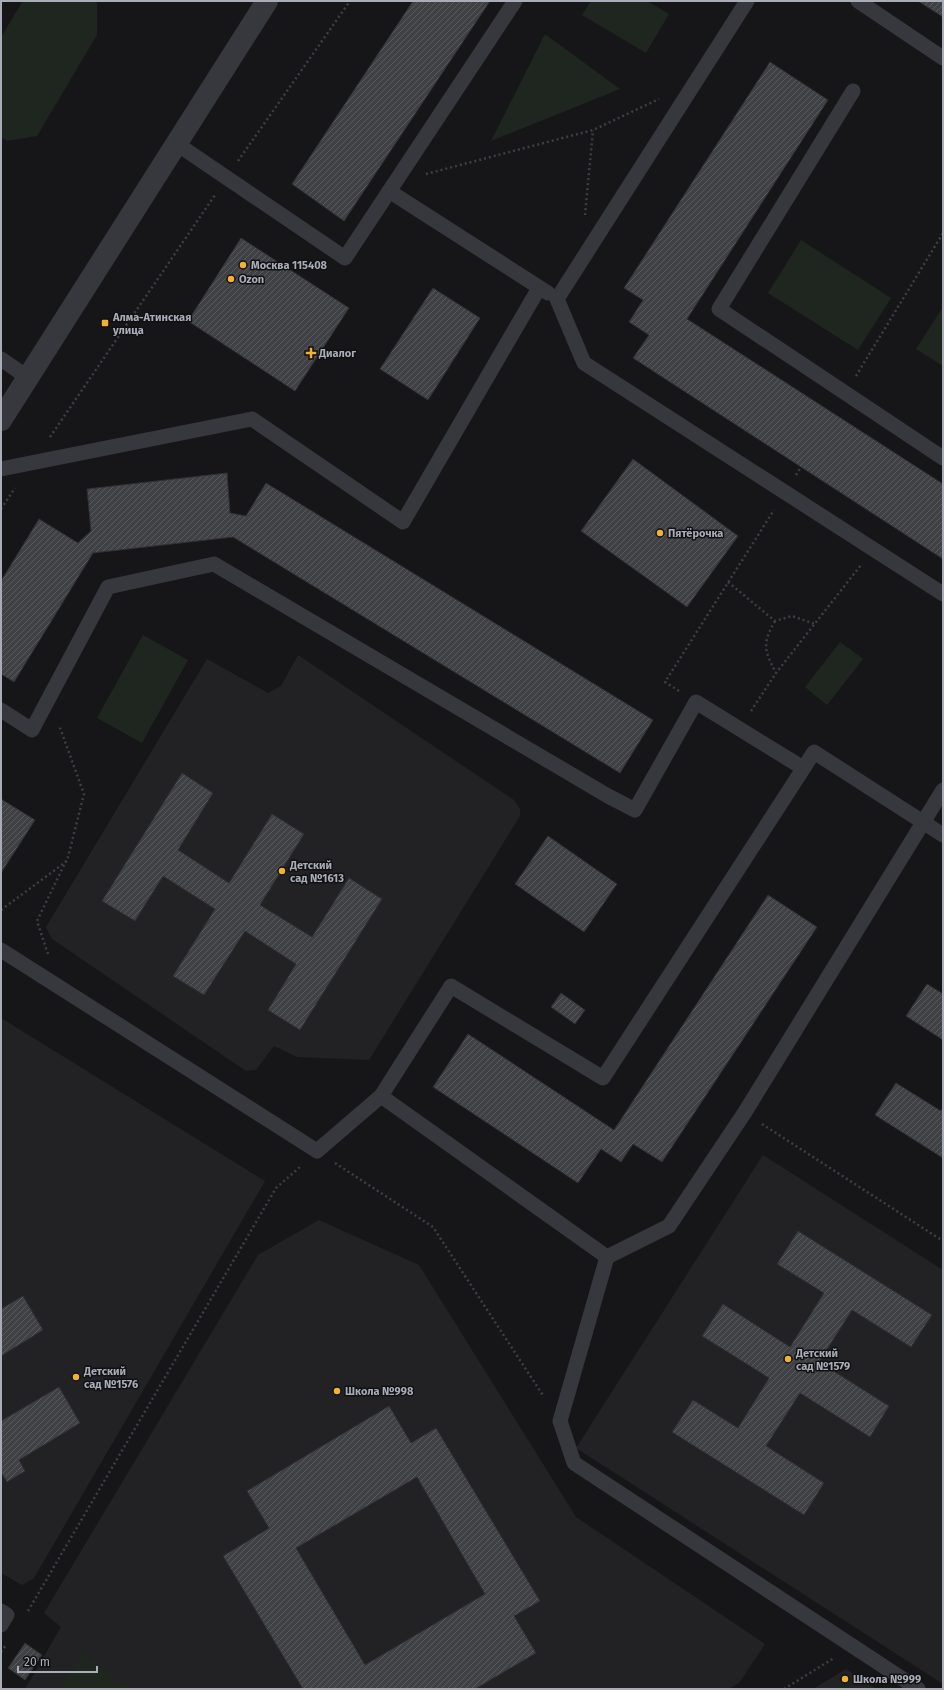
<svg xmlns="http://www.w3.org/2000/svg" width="944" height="1690" viewBox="0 0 944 1690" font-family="'Fira Sans',sans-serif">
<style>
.built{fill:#222225}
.green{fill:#1e261f}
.building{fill:url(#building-hatch);stroke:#303034;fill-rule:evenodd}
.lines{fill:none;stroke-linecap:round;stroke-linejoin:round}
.path{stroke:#3d3f44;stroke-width:2.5;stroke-dasharray:2 3;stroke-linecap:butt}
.service{stroke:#37383d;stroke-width:15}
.tertiary{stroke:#37383d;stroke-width:22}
.poi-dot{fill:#f2b134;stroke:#111113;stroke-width:1.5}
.labels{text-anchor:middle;stroke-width:3;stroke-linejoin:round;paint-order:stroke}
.poi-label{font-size:11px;font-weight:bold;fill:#a8adb8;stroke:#111113;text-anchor:start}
</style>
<defs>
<pattern id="building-hatch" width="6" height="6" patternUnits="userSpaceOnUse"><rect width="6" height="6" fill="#404145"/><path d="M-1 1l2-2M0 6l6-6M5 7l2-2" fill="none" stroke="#595a5e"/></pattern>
</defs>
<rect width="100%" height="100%" fill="#161618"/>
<g class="built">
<path d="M298,655l216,145 6,9v7l-151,244 -72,-3 -23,-11 -18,24 -10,1 -194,-132 -6,-12 161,-268 61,34 13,-7z"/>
<path d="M1,1018l264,163 -231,397 -12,7 -21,-12z"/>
<path d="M763,1155l180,115v414l-367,-236z"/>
<path d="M319,1220l100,45 157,252 189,127 -26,39 -10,6h-704l36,-62 -17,-14 214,-358z"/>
<path d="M846,1669l30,20h-63z"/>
</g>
<g class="green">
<path d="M23,1h71l3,2v32l-60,101 -30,5 -6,-4v-100z"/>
<path d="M591,1h56l22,13 -23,39 -64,-38z"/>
<path d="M545,34l75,55 -129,52z"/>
<path d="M801,240l90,58 -33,52 -90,-57z"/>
<path d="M943,307v59l-27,-17z"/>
<path d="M143,635l45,25 -46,83 -45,-25z"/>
<path d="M840,642l23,17 -36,46 -22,-18z"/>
<path d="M83,1654l49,35h-74z"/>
</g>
<g class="building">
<path d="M413,1h77l-146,220 -52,-37z"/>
<path d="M918,1h25v16z"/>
<path d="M770,62l58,38 -141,219 256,165v75l-310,-201 16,-23 -20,-13 14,-22 -19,-12z"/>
<path d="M241,238l108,70 -54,83 -107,-70z"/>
<path d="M433,288l47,30 -52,82 -48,-31z"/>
<path d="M633,459l105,77 -51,71 -106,-76z"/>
<path d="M227,473l3,40 16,3 20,-33 387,237 -33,53 -387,-236 -140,16 -79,129 -13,-8v-93l38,-62 39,24 13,-12 -4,-42z"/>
<path d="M182,773l31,20 -35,57 51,33 43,-69 32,20 -44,71 52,32 37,-59 33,21 -82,131 -32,-20 28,-46 -51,-33 -41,64 -31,-19 42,-67 -52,-33 -28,45 -33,-20z"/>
<path d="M1,799l34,21 -34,53z"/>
<path d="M548,836l69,48 -33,48 -69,-48z"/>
<path d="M768,895l49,32 -155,235 -29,-18 -12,18 -20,-13 -23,34 -145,-96 35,-53 146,96z"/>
<path d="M927,984l16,10v46l-37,-24z"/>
<path d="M561,993l24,17 -10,14 -24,-17z"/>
<path d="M896,1083l45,28 2,-4v51l-68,-43z"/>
<path d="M798,1231l134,84 -21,32 -59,-37 -33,52 70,44 -19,31 -70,-44 -34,53 58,37 -20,32 -132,-83 21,-32 45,28 31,-50 -67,-42 21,-32 67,43 34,-54 -47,-29z"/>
<path d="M23,1296l20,34 -42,26v-47z"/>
<path d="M59,1387l21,36 -61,37 6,11 -18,11 -6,-10v-51z"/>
<path d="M389,1406l22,37 25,-15 104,173 -26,15 22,37 -61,36h-172l-80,-133 46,-28 -22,-37zM417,1477l68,117 -120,71 -69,-117z"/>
<path d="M25,1643l17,12 -17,25 -17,-12z"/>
</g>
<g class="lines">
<g class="path">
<path d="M238,161l112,-160"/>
<path d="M426,174l167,-44 66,-31"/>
<path d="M585,215l8,-85"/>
<path d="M856,376l87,-143"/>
<path d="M50,437l165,-242"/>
<path d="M796,475l5,-8"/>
<path d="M1,509l14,-21"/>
<path d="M728,582l47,39 17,-5 23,8"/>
<path d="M775,621c-13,23 -11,29 1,52l85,-108"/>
<path d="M679,691l-14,-9 109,-172"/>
<path d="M751,711l25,-38"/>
<path d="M1,910l66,-49 17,-67 -25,-69"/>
<path d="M48,954l-11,-33 29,-60"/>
<path d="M762,1124l181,117"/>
<path d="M335,1163l98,64 111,170"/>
<path d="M28,1611l248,-423 25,-22"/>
<path d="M1,1652l5,-7"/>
<path d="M784,1689l50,-31"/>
</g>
<g class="service">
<path d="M747,1l-190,298 27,64 359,231"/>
<path d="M858,1l85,57"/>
<path d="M853,91l-134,218 224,149"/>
<path d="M177,144l168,114 170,-257"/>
<path d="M389,191l159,102"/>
<path d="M1,359l26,18"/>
<path d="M1,469l251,-50 151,103 136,-234"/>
<path d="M1,710l31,20 76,-143 106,-23 394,232 27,14 61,-108 107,66"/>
<path d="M1,950l316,201 64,-55 70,-110 152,92 211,-326 129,83"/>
<path d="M381,1096l226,161 62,-31 76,-114 198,-322"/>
<path d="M607,1257l-47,164 14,42 344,226"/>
<path d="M1,1611l6,4 -6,10"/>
</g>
<path class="tertiary" d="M1,420l266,-419"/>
</g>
<g class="poi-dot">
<circle cx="243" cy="265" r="4"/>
<circle cx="231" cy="279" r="4"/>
<rect x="101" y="319" width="8" height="8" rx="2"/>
<path d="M309 347h4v4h4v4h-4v4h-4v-4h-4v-4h4z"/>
<circle cx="660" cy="533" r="4"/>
<circle cx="282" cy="871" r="4"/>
<circle cx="788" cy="1359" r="4"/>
<circle cx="76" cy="1377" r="4"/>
<circle cx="337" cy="1391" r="4"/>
<circle cx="845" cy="1679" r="4"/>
</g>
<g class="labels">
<g class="poi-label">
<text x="251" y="269">Москва 115408</text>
<text x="239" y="283">Ozon</text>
<text x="113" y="321">Алма-Атинская<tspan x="113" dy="13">улица</tspan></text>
<text x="319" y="357">Диалог</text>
<text x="668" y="537">Пятёрочка</text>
<text x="290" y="869">Детский<tspan x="290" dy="13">сад №1613</tspan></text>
<text x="796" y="1357">Детский<tspan x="796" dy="13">сад №1579</tspan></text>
<text x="84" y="1375">Детский<tspan x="84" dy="13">сад №1576</tspan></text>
<text x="345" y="1395">Школа №998</text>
<text x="853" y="1683">Школа №999</text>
</g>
</g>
<rect width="944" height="1690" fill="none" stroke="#a8adb8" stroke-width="4"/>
<path d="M18 1666v6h79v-6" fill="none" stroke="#a8adb8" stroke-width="2"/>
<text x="24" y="1666" font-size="12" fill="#a8adb8" stroke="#111113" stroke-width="3" paint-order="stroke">20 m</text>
</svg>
